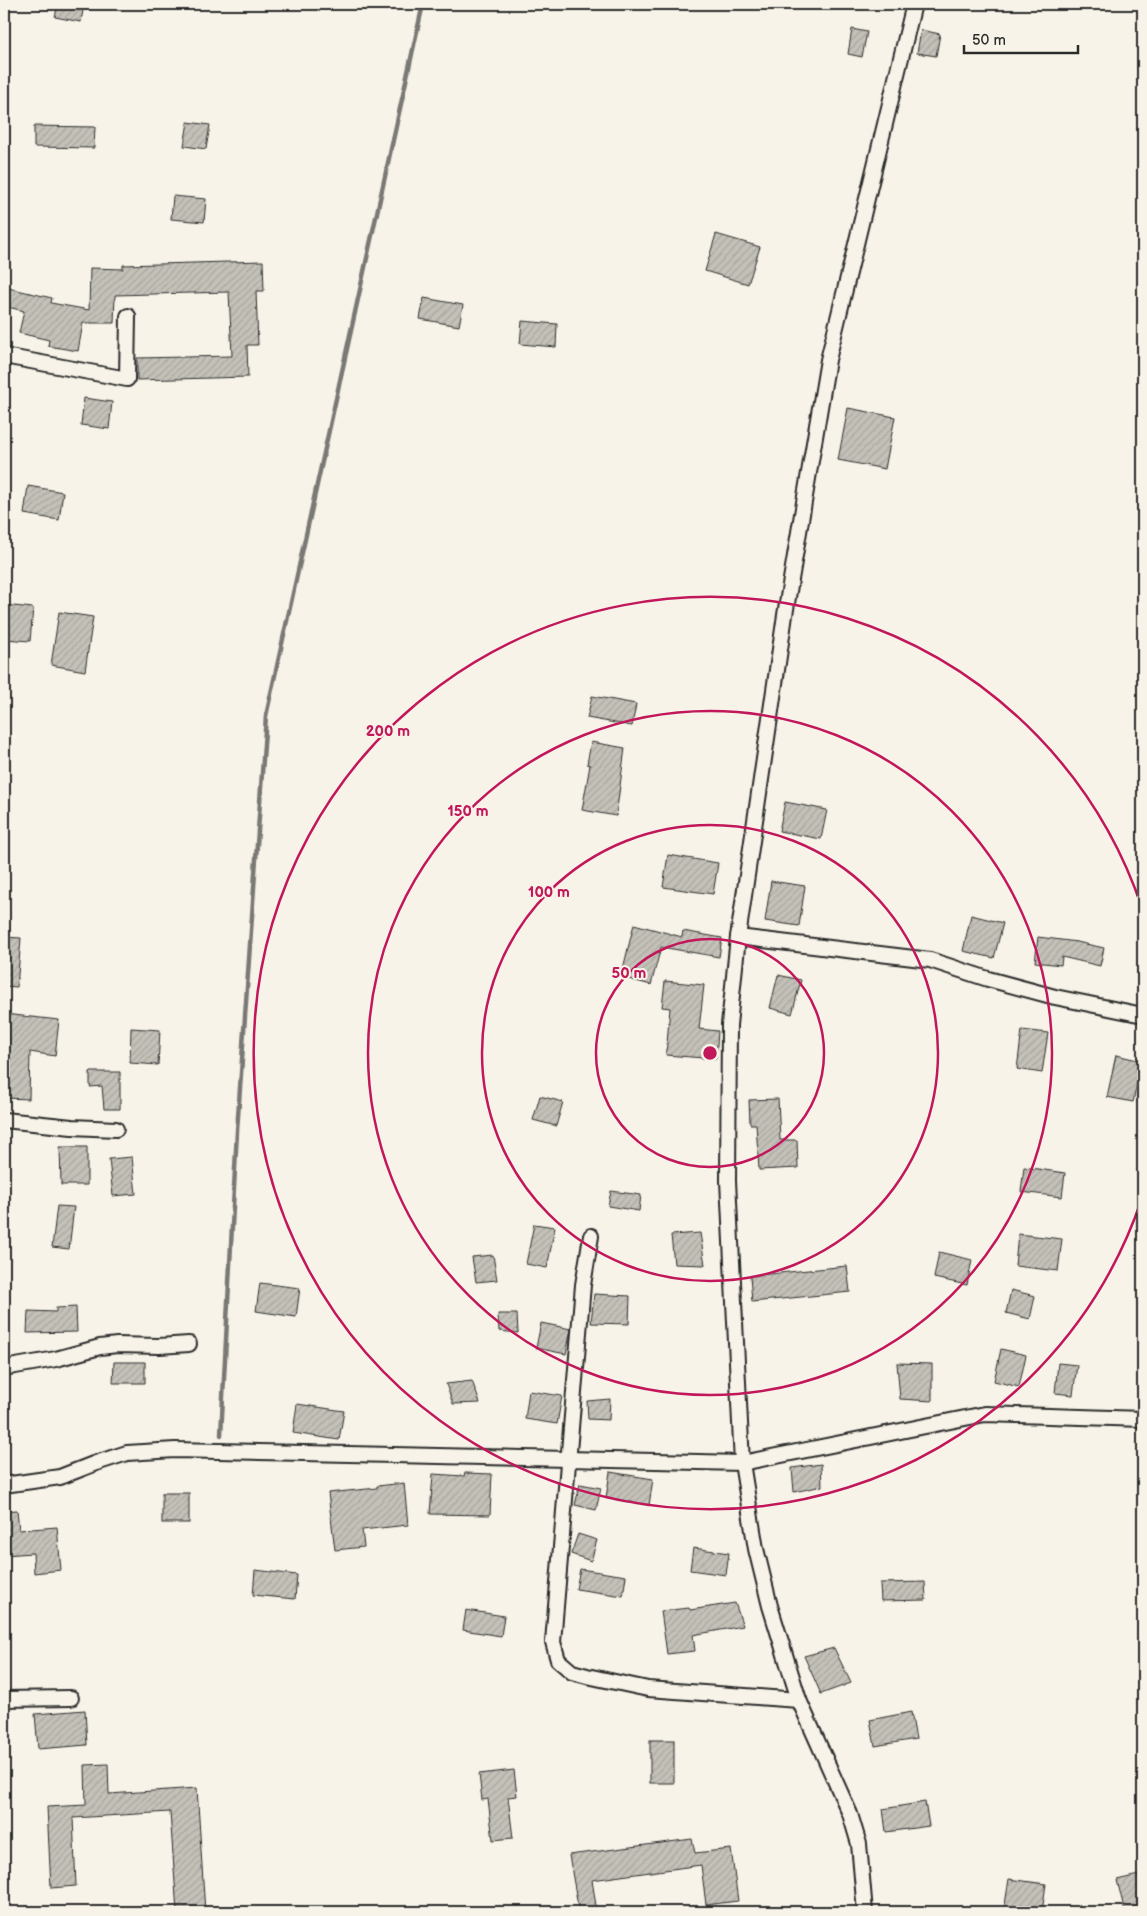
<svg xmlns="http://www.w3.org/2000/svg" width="1147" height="1916" viewBox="0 0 1147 1916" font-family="'Balsamiq Sans',sans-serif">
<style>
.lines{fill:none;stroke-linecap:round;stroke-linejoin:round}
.stream{stroke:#7a7874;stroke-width:4.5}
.building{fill:url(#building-hatch);stroke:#2b2b2b}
.minor-casing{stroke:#2b2b2b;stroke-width:18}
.minor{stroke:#f7f3e8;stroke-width:14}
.ring{fill:none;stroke:#c2185b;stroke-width:2.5}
.centre{fill:#c2185b;stroke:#f7f3e8;stroke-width:2.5}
.ring-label{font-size:15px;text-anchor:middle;font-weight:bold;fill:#c2185b;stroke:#f7f3e8;stroke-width:4;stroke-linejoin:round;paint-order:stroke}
</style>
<defs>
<pattern id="building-hatch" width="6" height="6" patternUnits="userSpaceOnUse" patternTransform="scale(1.25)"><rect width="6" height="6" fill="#c4c1b9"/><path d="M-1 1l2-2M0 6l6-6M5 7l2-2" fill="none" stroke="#a9a69f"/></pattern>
</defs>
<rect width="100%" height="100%" fill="#f7f3e8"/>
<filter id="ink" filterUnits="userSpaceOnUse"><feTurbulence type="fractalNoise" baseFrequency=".02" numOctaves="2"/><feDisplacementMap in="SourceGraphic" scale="10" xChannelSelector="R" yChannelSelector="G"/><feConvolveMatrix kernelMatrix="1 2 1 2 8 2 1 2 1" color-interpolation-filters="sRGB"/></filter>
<g filter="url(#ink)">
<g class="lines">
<path class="stream" d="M221,1435l16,-304 29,-415 157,-712"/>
</g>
<g class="building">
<path d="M58,4h26l-3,18 -26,-5z"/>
<path d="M852,29l15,3 -5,25 -14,-3z"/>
<path d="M921,30l19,4 -4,22 -19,-3z"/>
<path d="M188,122l22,3 -4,24 -22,-3z"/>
<path d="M34,126l61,1 -1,21 -60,-1z"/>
<path d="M173,196l33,3 -2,23 -33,-3z"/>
<path d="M716,234l44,13 -12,37 -43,-13z"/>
<path d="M263,261l1,30h-8l2,54h-11l1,32 -111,3v-22l95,-2 -3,-64 -114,3 -1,28h-31l-5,28 -30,-5 1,-6 -30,-7 5,-22 -20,-5v-19l48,11 -1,5 38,7 1,-42 33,1v-4z"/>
<path d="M424,298l39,7 -4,21 -39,-7z"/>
<path d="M522,321l35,3 -1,23 -36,-3z"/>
<path d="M84,398l28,4 -3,27 -28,-4z"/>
<path d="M848,408l47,9 -10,52 -47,-9z"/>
<path d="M28,486l35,6 -4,28 -35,-6z"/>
<path d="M4,605l29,3 -3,33 -26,-2z"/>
<path d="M59,612l34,5 -8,54 -34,-6z"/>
<path d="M592,696l44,8 -4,22 -45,-8z"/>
<path d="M591,742l34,6 -9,68 -34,-6 8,-45 -3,-1z"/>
<path d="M785,802l42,8 -6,29 -42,-8z"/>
<path d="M668,855l50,8 -5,31 -50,-7z"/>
<path d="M771,881l34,5 -6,40 -34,-5z"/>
<path d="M971,915l32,8 -9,35 -31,-7z"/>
<path d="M634,924l48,13 1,-6 39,7 -3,19 -58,-10 -10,38 -30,-8z"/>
<path d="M4,937l17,1 -4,49 -13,-1z"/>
<path d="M1038,937l39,5 27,6 -4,18 -38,-9 -1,8 -26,-3z"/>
<path d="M778,975l23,5 -9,34 -22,-6z"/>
<path d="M665,981l39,4 -5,44 19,2 -2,28 -50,-4 4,-47 -8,-1z"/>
<path d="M4,1014l55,6 -4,36 -25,-4 -1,47 -25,-1z"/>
<path d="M131,1028l29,2 -2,35 -28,-2z"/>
<path d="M1022,1030l26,3 -6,40 -25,-4z"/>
<path d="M1116,1055l26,6 -9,41 -26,-5z"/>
<path d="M90,1072h30v37h-16l-2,-23 -12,1z"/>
<path d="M540,1096l23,6 -7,24 -23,-6z"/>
<path d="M778,1099l2,41h17l1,28 -39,2 -3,-46h-6l-1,-24z"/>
<path d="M60,1147h27v38h-26z"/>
<path d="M132,1157l4,37 -23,2 -4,-37z"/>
<path d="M1024,1167l41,6 -3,24 -41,-5z"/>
<path d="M611,1191l30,4 -2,16 -31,-5z"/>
<path d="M57,1206l17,1 -5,42 -17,-2z"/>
<path d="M534,1224l21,3 -8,41 -21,-4z"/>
<path d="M700,1233l5,32 -31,-1 -3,-29z"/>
<path d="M1018,1234l44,5 -4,32 -43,-5z"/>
<path d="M939,1252l33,8 -5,25 -33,-7z"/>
<path d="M493,1255l4,25 -21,2 -4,-25z"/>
<path d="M847,1266l3,26 -98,10 -2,-26z"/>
<path d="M260,1283l40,5 -4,29 -40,-6z"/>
<path d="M1011,1290l24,6 -5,23 -24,-6z"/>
<path d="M594,1294l36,2 -1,28 -38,-1z"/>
<path d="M76,1307l1,25 -50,1 1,-22 28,1v-4z"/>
<path d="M498,1314h19l1,19 -19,-2z"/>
<path d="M541,1323l30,6 -5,25 -30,-6z"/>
<path d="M1001,1349l25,6 -7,32 -25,-6z"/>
<path d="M114,1362h31v21h-32z"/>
<path d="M897,1363l35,1v37l-32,-2z"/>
<path d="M1058,1363l19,2 -4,30 -18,-2z"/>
<path d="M472,1381l8,22 -27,1 -7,-20z"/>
<path d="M529,1391l33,5 -5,28 -32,-5z"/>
<path d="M610,1399l-1,21 -21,-1 -1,-18z"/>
<path d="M297,1404l47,7 -5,29 -46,-7z"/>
<path d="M821,1464l1,22 -28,6 -2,-24z"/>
<path d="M610,1472l43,7 -4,26 -43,-7z"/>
<path d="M465,1473l27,1 -2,41 -60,-1 3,-40 31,2z"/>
<path d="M404,1483l4,42 -46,5 2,17 -29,3 -7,-57 49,-5v-2z"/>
<path d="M580,1484l21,4 -5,22 -21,-5z"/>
<rect x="162" y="1493" width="27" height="30"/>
<path d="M17,1510l2,20 38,-3 4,43 -27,3 -1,-20 -29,2v-44z"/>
<path d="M578,1534l19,6 -6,21 -20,-7z"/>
<path d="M693,1548l36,5 -3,22 -36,-5z"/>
<path d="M580,1569l46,7 -3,20 -47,-7z"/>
<path d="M255,1570l42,5 -2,24 -42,-4z"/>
<path d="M925,1582l1,18 -45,1 -1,-18z"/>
<path d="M735,1603l8,23 -50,9 2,16 -28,3 -6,-43 28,-3 1,2z"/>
<path d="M466,1610l38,6 -3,20 -38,-6z"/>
<path d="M834,1648l17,35 -30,11 -17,-38z"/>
<path d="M85,1710l2,35 -49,4 -3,-35z"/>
<path d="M911,1712l5,27 -41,7 -5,-26z"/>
<rect x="650" y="1740" width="24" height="43"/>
<path d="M108,1764l1,30 88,-6 8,124h-28l-7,-100 -97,6 3,68 -25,2 -4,-81 39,-2 -1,-40z"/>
<path d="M514,1770l3,26 -9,1 5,41 -20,2 -5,-41 -6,1 -3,-26z"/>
<path d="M925,1802l4,24 -43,6 -3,-23z"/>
<path d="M692,1839l3,14 36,-4 7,52 -32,4 -5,-40 -109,15 5,32h-18l-10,-57z"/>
<path d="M1143,1874v38h-18l-8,-32z"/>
<path d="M1009,1879l37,5 -4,28 -38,-1z"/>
</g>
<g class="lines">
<defs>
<g id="minor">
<path d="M4,356l123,23 1,-63"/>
<path d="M738,937l192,23 58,19 67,18 88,18"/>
<path d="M4,1120l68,7 44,2"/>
<path d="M591,1236l-8,49 -30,357 5,18 14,12 15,4 61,13 151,11"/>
<path d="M4,1368l52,-9 44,-12 17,-2 42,1 30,-2"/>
<path d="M4,1485l56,-8 36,-14 31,-10 48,-3 567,13 243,-49 158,5"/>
<path d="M4,1699l67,-1"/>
<path d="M865,1912l-6,-68 -9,-30 -51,-114 -29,-94 -14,-57 -14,-86 -14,-282 1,-156 9,-88 47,-322 43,-255 86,-356"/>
</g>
</defs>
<use href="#minor" class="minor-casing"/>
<use href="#minor" class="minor"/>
</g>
</g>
<g class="ring">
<circle cx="710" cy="1053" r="114"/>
<circle cx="710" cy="1053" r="228"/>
<circle cx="710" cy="1053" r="342"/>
<path d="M1142 1198A456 456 0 1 1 1142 908"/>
</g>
<circle cx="710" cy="1053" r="8" class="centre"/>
<g class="ring-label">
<text x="388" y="736">200 m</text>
<text x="468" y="816">150 m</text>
<text x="549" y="897">100 m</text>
<text x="629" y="978">50 m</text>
</g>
<rect width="1147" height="1916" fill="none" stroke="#f7f3e8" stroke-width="20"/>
<rect x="10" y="10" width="1127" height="1896" fill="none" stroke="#2b2b2b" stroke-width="2" filter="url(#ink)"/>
<path d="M964 45v8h114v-8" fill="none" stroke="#2b2b2b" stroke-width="2.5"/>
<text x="972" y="45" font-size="15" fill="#2b2b2b" stroke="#f7f3e8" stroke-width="4" paint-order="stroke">50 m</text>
</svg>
